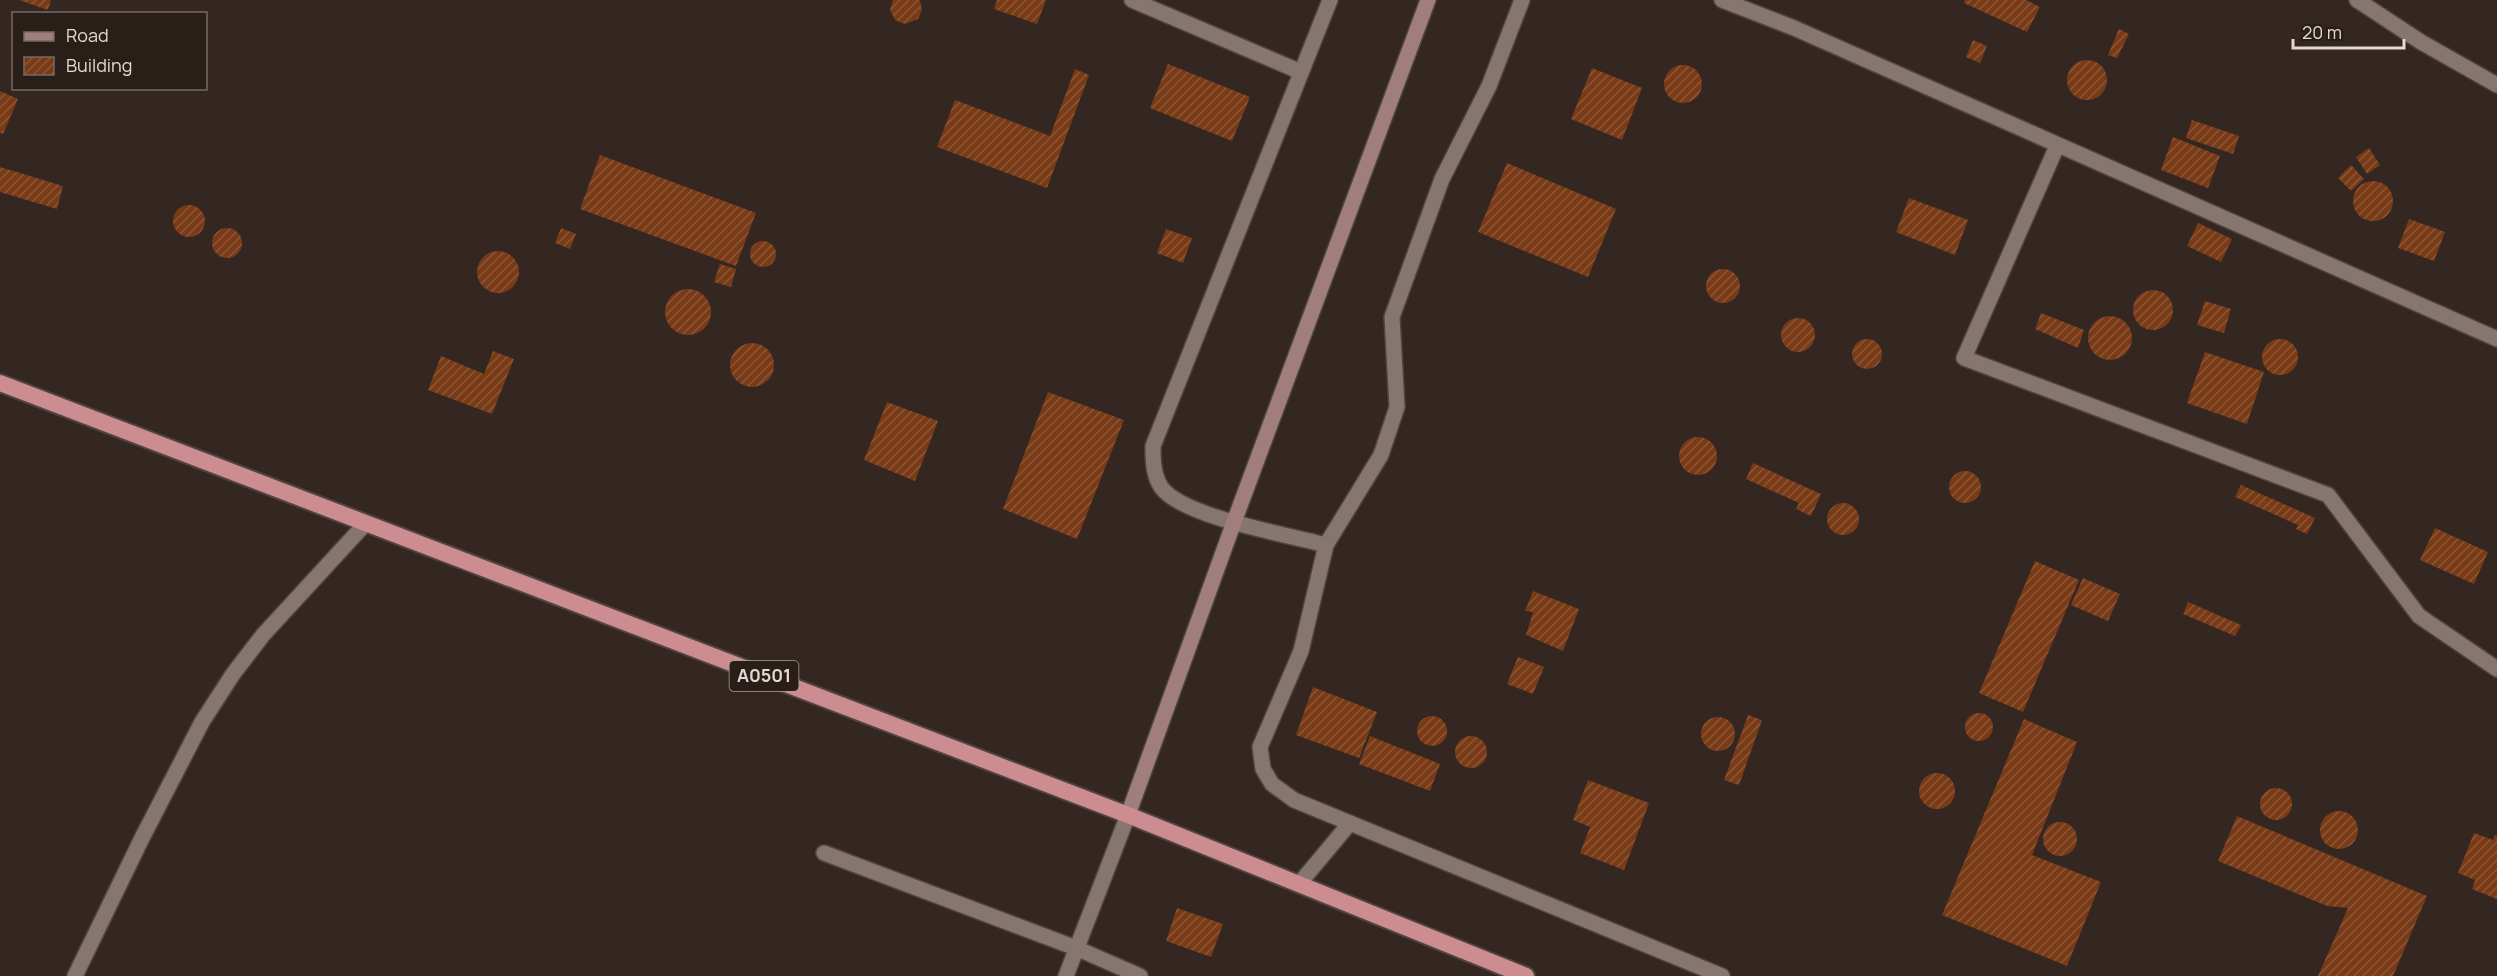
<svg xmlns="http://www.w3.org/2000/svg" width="2497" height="976" viewBox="0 0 2497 976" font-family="Manrope,sans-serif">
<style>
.building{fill:url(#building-hatch)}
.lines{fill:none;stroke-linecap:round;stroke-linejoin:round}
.service-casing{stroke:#4f4440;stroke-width:18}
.minor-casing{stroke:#4f4440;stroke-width:18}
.secondary-casing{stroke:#4f4440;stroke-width:18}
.trunk-casing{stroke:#4f4440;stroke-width:20}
.service{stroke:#86766f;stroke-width:15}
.minor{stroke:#86766f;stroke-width:15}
.secondary{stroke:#a07e7c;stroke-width:15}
.trunk{stroke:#cc8c90;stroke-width:16}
.labels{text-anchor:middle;stroke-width:4.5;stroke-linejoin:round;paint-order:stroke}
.shield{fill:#2a1e18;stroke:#aba19c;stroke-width:1.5}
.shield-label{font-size:18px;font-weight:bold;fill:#e2d9d5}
</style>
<defs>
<pattern id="building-hatch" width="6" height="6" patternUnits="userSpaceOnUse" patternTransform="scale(1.5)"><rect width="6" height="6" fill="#793a16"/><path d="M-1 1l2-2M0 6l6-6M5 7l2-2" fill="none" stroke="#8c5637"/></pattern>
</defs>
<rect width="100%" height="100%" fill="#342722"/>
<g class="building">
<path d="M19,0h32l-3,10z"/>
<path d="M893,0h27l2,10 -4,9 -13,5 -10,-4 -5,-10z"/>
<path d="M997,0h49l-9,24 -43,-15z"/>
<path d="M1965,0h61l14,7 -13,25 -63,-29z"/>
<path d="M2119,29l10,5 -12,24 -9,-3z"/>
<path d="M1973,40l14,6 -7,17 -14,-6z"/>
<circle cx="2087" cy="80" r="20"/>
<path d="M1168,64l82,33 -18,44 -82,-33z"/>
<circle cx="1683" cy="84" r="19"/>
<path d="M1592,68l50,20 -20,52 -51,-21z"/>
<path d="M1075,69l14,6 -42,113 -110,-41 18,-47 95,36z"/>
<path d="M0,91l18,8 -15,35 -3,-1z"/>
<path d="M2192,120l47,16 -6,18 -47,-16z"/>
<path d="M2173,137l47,19 -12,32 -47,-18z"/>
<path d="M2369,148l11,17 -13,9 -11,-17z"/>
<path d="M600,155l156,58 -20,53 -156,-57z"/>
<path d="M1507,163l109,46 -28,68 -110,-45z"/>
<path d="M2351,165l13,14 -13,12 -13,-13z"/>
<path d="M0,167l63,19 -6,23 -57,-17z"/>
<circle cx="2373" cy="201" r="20"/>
<path d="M1909,198l59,22 -13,35 -59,-23z"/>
<circle cx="189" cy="221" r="16"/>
<path d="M2409,219l36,13 -11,29 -36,-13z"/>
<path d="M2198,223l34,16 -11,23 -34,-16z"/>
<circle cx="227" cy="243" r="15"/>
<path d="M561,228l15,6 -6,15 -15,-6z"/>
<path d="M1166,229l26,9 -9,25 -26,-10z"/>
<circle cx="763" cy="254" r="13"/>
<circle cx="498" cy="272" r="21"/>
<path d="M720,264l16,5 -5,18 -17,-5z"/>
<circle cx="1723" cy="286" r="17"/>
<circle cx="688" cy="312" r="23"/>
<circle cx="2153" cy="310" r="20"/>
<path d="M2205,301l26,8 -7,24 -27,-8z"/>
<path d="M2041,313l43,17 -6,18 -43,-19z"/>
<circle cx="2110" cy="338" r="22"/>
<circle cx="1798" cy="335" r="17"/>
<circle cx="2280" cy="357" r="18"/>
<circle cx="1867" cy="354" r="15"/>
<circle cx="752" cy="365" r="22"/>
<path d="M493,351l21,8 -22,55 -64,-24 13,-34 43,18z"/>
<path d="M2205,352l59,20 -17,52 -60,-21z"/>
<path d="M1048,392l76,28 -47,119 -74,-30z"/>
<path d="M887,402l51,19 -23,60 -51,-21z"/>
<circle cx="1698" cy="456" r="19"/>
<path d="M1753,463l68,31 -10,22 -15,-7 3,-6 -53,-24z"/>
<circle cx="1965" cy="487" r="16"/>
<path d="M2241,485l74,33 -8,16 -11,-5 2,-4 -63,-28z"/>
<circle cx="1843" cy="519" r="16"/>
<path d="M2435,528l53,24 -14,32 -54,-24z"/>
<path d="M2035,561l44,19 -56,132 -44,-19z"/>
<path d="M2083,578l37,16 -12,27 -37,-16z"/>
<path d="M1533,591l46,18 -16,42 -37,-16 7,-23 -8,-1z"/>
<path d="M2188,602l53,23 -6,11 -52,-22z"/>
<path d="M1518,657l26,10 -11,27 -26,-10z"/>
<path d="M1313,687l64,25 -18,46 -63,-23z"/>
<circle cx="1979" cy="727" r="14"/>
<path d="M1748,715l14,5 -23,65 -15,-5z"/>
<circle cx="1432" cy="731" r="15"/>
<circle cx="1718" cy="734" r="17"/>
<path d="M2024,719l53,23 -45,113 69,27 -34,84 -125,-51z"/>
<path d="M1370,736l70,28 -10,27 -71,-27z"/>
<circle cx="1471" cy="752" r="16"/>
<circle cx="1937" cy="791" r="18"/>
<path d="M1588,780l61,23 -25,67 -44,-17 10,-26 -17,-7z"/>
<circle cx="2276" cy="804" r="16"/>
<circle cx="2339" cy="830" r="19"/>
<path d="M2237,816l190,80 -34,80h-75l30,-68 -21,-2 -109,-45z"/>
<circle cx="2060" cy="839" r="17"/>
<path d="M2474,833l19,7 2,-5 2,1v63l-25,-10 3,-9 -17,-7z"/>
<path d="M1177,908l46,16 -12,33 -45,-16z"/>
</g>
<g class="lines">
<defs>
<g id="service">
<path d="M824,853l252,95 64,28"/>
<path d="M75,976l67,-138 60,-116 31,-48 30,-39 103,-112"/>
<path d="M1066,976l62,-161"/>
</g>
<g id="minor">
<path d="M1132,0l169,72"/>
<path d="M1522,0l-33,86 -47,93 -50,138 5,90 -16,48 -55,90 -25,106 -41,96 3,22 9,15 22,16 428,176"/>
<path d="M1722,0l72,28 703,311"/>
<path d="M2357,0l64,42 76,43"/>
<path d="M2057,146l-93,212 364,137 91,121 78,53"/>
<path d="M1326,545c-37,-10 -144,-28 -165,-58 -8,-13 -8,-27 -8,-41l177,-446"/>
<path d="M1299,884l51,-61"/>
</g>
<path id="secondary" d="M1128,815l106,-293 194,-522"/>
<path id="trunk" d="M0,383l1128,432 398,161"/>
</defs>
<use href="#service" class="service-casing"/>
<use href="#minor" class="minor-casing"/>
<use href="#secondary" class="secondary-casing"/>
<use href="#trunk" class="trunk-casing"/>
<use href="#service" class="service"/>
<use href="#minor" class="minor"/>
<use href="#secondary" class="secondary"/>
<use href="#trunk" class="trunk"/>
</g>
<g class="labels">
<rect class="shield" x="729.5" y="661" width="69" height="30" rx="4.5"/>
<g class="shield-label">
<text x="764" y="682">A0501</text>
</g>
</g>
<rect x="12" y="12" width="195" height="78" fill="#2a1e18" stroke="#746964" stroke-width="1.5"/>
<rect x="24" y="32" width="30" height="9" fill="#a07e7c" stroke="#746964" stroke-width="1.5"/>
<text x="66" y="42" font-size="18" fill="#e2d9d5">Road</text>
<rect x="24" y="57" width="30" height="18" fill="url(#building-hatch)" stroke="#746964" stroke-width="1.5"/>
<text x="66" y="72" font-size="18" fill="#e2d9d5">Building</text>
<path d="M2293 39v9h111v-9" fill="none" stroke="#e2d9d5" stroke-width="3"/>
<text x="2302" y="39" font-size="18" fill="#e2d9d5" stroke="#2a1e18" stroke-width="4.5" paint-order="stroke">20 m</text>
</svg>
